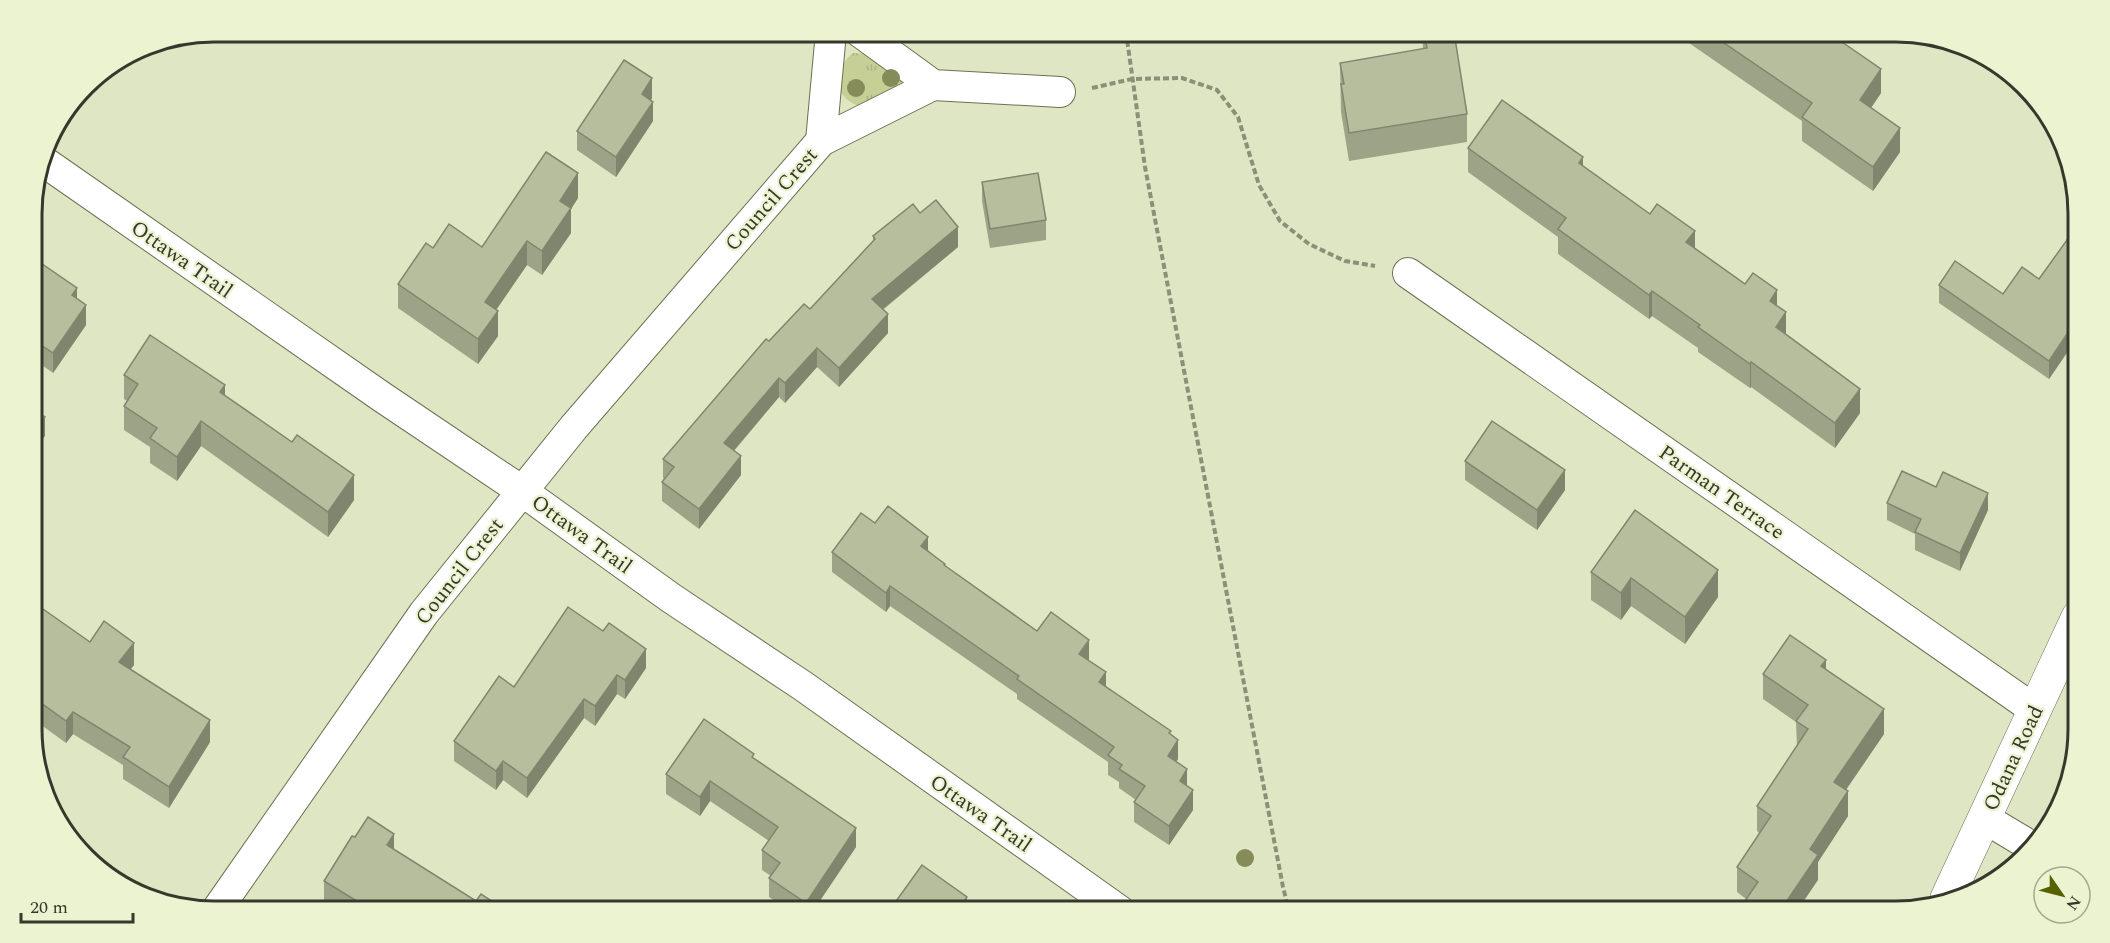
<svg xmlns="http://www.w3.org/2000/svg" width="2110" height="943" viewBox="0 0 2110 943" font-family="Spectral,serif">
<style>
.grass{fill:url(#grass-tufts)}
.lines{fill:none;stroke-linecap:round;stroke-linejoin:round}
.minor-casing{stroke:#6c7153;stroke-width:32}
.tertiary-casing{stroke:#6c7153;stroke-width:34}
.path{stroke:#8b9078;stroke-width:4;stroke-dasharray:6 3;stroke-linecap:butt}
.minor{stroke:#fff;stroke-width:30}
.tertiary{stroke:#fff;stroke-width:33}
.tree{fill:#858c5a}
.wall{fill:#9da387}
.shaded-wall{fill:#80856e}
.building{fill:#b7be9d;stroke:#80856e;stroke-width:1.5}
.labels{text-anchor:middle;stroke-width:4.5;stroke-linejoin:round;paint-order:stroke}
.street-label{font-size:21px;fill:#36382b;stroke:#ecf3d1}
.rim{fill:none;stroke:#36382b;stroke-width:3}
</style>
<defs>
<pattern id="grass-tufts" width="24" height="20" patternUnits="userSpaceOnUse" patternTransform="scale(1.5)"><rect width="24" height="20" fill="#c5cf96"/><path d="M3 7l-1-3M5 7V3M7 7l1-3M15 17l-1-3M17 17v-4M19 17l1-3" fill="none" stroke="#aab281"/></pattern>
</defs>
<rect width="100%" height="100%" fill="#dfe6c4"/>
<path class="grass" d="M853,53c12,0 35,4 43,15 3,3 4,9 6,14 -6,10 -10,13 -21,17 -6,3 -13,7 -18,7 -5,0 -10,-2 -14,-5 -18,-13 -12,-35 4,-48z"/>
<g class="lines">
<defs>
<g id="minor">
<path d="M860,32l73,53 127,7"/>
<path d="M821,141l10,-109"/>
<path d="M43,161l339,236 140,94 149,107 132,88 317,225"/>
<path d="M1408,273l627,437"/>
<path d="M1984,818l50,30"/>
<path d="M216,911l208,-298 150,-186 247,-286 112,-56"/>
</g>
<path id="tertiary" d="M1947,898l131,-281"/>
</defs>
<use href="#minor" class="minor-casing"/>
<use href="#tertiary" class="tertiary-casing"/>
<g class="path">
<path d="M1126,32l19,135 138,720 6,24"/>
<path d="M1092,88l40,-9 50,-1 35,12 21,27 21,68 21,36 29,23 36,17 30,5"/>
<path d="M1257,911l30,-9"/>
</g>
<use href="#minor" class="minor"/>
<use href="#tertiary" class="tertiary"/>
</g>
<g class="tree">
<circle cx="891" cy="78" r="9"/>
<circle cx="856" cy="88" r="9"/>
<circle cx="1245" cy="858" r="9"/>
</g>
<g class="wall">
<path d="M1422,32h32l13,82v28l-118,19 -8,-49 -1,-49 83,-14z"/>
<path d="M1673,32h150l58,61 -10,15 29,44 -27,39 -71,-50v-20z"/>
<path d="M124,58l-15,20 -8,-6z"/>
<path d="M652,98l-1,2 2,21 -37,56 -39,-27v-19z"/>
<path d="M1468,148l115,18 112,82 82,58 9,29 74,78 -25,35 -84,-61 -1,1 -52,-36v-4l-46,-32 -3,3 -91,-65v-17l-90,-65z"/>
<path d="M982,182l64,38v20l-56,8 -8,-47z"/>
<path d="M578,198l-7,11v24l-29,42 -15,-10 -31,45 2,26 -20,28 -80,-56v-24l35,-36 49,-1z"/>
<path d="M920,213l38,34 -74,62 4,24 -49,54 -22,-20 -32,36 -6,-6 -45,54 7,24 -42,54 -37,-28v-19l2,-3 -1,-1v-19l106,-118 41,-32 63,-68v-5z"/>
<path d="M2077,226v112l-28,41 -110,-76v-18l64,9 36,-15z"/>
<path d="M32,257l45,42 9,26 -33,48 -21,-15z"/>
<path d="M124,375l101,20 129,105 -26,37 -127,-91 -24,35 -27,-18v-16l-26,-17v-24l3,-5 -3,-2z"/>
<path d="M1465,461l100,29 -28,40 -72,-50z"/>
<path d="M1887,503l101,7 -28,61 -45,-21v-16l-28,-14z"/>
<path d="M1635,510l83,87 -33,47 -54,-38 -10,14 -30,-20v-28z"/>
<path d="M875,523l53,27 17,16 92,65 52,28 -1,1 18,26 65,49 7,24 -2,3 11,24 6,24 -24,35 -35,-23v-20l2,-2 -17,-12v-6l-11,-7v-13l-91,-63v-5l-127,-88 -4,6 -54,-40v-20z"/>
<path d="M33,602l57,40 44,23 -4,5 80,72 -41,66 -46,-29v-14l-50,-31 -7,9 -33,-24z"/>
<path d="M646,668l-21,31 -8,-5 -22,32 -11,-8 -57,80 -24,-18 -7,10 -42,-29v-20l60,-54z"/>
<path d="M1826,669l58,65 -38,56 2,26 -30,46v18l-72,19 -9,-7v-25l22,-34 -2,-2v-25l40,-59 -1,-25 -33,-23v-25z"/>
<path d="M754,758l102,89 -43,64h-23l-21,-14v-19l2,-2 -9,-6v-20l7,-9 -59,-40 -10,15 -34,-22v-20z"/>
<path d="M394,849l82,52 31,10h-165l-18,-11v-19z"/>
</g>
<g class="shaded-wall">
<path d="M124,58l-15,20v-11z"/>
<path d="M1881,69v24l-21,31v-24z"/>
<path d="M652,78v20l-10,16v-20z"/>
<path d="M653,102v19l-37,56v-20z"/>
<path d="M1900,128v24l-27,39v-24z"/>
<path d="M1583,157v24l-4,-18z"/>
<path d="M578,173v25l-7,11v24l-29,42v-24l18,-50z"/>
<path d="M958,227v20l-86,71v-19z"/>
<path d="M1695,231v24l-9,-13z"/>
<path d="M527,241v24l-42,61v-24z"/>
<path d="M77,288v19l-5,-12z"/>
<path d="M1777,290v25l-7,-14z"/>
<path d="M1652,291v25l-3,3v-24z"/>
<path d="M86,305v20l-33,48v-20z"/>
<path d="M498,311v25l-20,28v-25z"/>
<path d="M1786,312v25l-10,-10z"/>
<path d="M888,314v19l-49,54v-19z"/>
<path d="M2077,319v19l-28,41v-18z"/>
<path d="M817,348v19l-32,36v-20z"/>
<path d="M1751,362v25l-1,1v-24z"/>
<path d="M779,378v19l-55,65v-19z"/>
<path d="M225,385v25l-5,-18z"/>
<path d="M1860,389v24l-25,35v-25z"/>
<path d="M45,417v19l-13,18v-19z"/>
<path d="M201,421v25l-24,35v-24z"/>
<path d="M741,456v19l-42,54v-20z"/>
<path d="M1565,470v20l-28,40v-20z"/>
<path d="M354,475v25l-26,37v-25z"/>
<path d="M1988,493v17l-28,61v-18z"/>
<path d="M928,537v19l-7,-10z"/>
<path d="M1718,570v27l-33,47v-27z"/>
<path d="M1631,578v28l-10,14v-27z"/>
<path d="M890,586v20l-4,6v-19z"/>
<path d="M1089,640v19l-10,14v-19z"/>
<path d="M134,643v22l-15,19v-22z"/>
<path d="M646,649v19l-21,31v-19z"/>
<path d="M1826,660v25l-5,-19z"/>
<path d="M1106,672v20l-7,-10z"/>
<path d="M617,675v19l-22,32v-20z"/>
<path d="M584,699v19l-57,80v-20z"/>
<path d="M1884,709v25l-50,73v-25z"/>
<path d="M73,712v22l-7,9v-22z"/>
<path d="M210,720v22l-41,66v-21z"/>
<path d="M1178,740v19l-10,16v-19z"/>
<path d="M503,761v19l-7,10v-19z"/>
<path d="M1187,769v20l-7,-8z"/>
<path d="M710,781v20l-10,15v-19z"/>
<path d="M1193,790v20l-24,35v-19z"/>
<path d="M1848,791v25l-30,46v18l-21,31h-17l30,-62z"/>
<path d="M856,828v19l-43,64h-7v-8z"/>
<path d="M394,834v19l-7,-8z"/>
<path d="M967,897v14l-5,-7z"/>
</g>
<g class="building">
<path d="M1424,32h30l13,82 -118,19 -8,-49h3l-4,-21 87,-15z"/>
<path d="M1708,32h115l15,10 1,-2 42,29 -21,31 40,28 -27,39 -71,-50 10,-14z"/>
<path d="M624,60l28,18 -10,16 11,8 -37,55 -39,-26z"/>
<path d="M1502,100l81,57 -4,6 71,51 7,-10 38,27 -9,11 59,42 8,-11 24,17 -7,11 16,11 -10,15 84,62 -25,34 -84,-61 -1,2 -52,-37 2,-2 -48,-34 -3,4 -91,-66 8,-11 -98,-70z"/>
<path d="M546,152l32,21 -18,28 11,7 -29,43 -15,-10 -42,61 13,9 -20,28 -80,-55 28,-41 7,5 16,-24 33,23z"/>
<path d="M1038,173l8,47 -56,9 -8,-47z"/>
<path d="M936,200l22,27 -86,72 16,15 -49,54 -22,-20 -32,35 -6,-5 -55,65 17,13 -42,53 -37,-27 12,-15 -11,-8 103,-120 3,2 35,-37 6,5 65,-70 -2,-3 40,-32 7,9z"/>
<path d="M2077,226v93l-28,42 -110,-76 16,-24 48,33 19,-27 17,12z"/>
<path d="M32,257l45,31 -5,7 14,10 -33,48 -21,-14z"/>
<path d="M150,335l75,50 -5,7 72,50 5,-7 57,40 -26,37 -127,-91 -24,36 -27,-19 7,-10 -33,-22 14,-22 -14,-9z"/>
<path d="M32,408l13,9 -13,18z"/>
<path d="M1492,421l73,49 -28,40 -72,-49z"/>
<path d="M1902,471l34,16 7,-15 45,21 -28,60 -45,-21 6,-13 -34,-16z"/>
<path d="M888,506l40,31 -7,9 24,18 -1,1 93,66 14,-19 38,28 -10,14 27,18 -7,10 72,49 -2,2 9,7 -10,16 19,13 -7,12 13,9 -24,36 -35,-24 11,-16 -26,-17 3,-4 -14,-10 6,-8 -97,-68 2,-3 -129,-90 -4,7 -54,-41 29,-39 14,10z"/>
<path d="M1635,510l83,60 -33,47 -54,-39 -10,15 -30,-21z"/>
<path d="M33,602l57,40 14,-21 30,22 -15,19 91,58 -41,67 -46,-30 7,-10 -57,-35 -7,9 -33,-24z"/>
<path d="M568,607l35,24 6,-8 37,26 -21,31 -8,-5 -22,31 -11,-7 -57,79 -24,-17 -7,10 -42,-30 45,-65 15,11z"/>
<path d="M1790,635l36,25 -5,6 63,43 -50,73 14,9 -38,58 8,6 -38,56h-42l20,-29 -21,-15 34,-51 -14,-10 51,-77 -12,-8 12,-16 -45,-31z"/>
<path d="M704,719l50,35 -2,3 104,71 -50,75 -37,-25 11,-15 -18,-13 16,-23 -68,-46 -10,16 -34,-23z"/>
<path d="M368,817l26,17 -7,11 89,56 5,-7 26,17h-134l-49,-30 28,-45 3,1z"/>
<path d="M922,865l45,32 -5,7 11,7h-84z"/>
</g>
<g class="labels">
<g class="street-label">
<text transform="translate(771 199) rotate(-49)" y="7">Council Crest</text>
<text transform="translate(182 259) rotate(35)" y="7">Ottawa Trail</text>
<text transform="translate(1722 492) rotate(35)" y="7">Parman Terrace</text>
<text transform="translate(582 534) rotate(36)" y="7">Ottawa Trail</text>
<text transform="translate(459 571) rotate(-52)" y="7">Council Crest</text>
<text transform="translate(2013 758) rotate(-65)" y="7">Odana Road</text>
<text transform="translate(981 813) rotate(35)" y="7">Ottawa Trail</text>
</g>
</g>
<path d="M0 0H2110V943H0ZM214 42H1896A172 172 0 0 1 2068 214V729A172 172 0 0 1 1896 901H214A172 172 0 0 1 42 729V214A172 172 0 0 1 214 42Z" fill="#ecf3d1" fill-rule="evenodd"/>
<path class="rim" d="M214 42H1896A172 172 0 0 1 2068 214V729A172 172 0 0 1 1896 901H214A172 172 0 0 1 42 729V214A172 172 0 0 1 214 42Z"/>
<g transform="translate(2062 895) rotate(125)"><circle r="28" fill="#ecf3d1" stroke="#a3a88f" stroke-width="1.5"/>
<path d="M0-4.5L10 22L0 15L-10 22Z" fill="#576100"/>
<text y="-9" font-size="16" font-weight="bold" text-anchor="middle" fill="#36382b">N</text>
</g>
<path d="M21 913v9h112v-9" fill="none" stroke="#36382b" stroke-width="3"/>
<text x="30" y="913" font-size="18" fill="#36382b" stroke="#ecf3d1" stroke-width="4.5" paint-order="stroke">20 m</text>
</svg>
